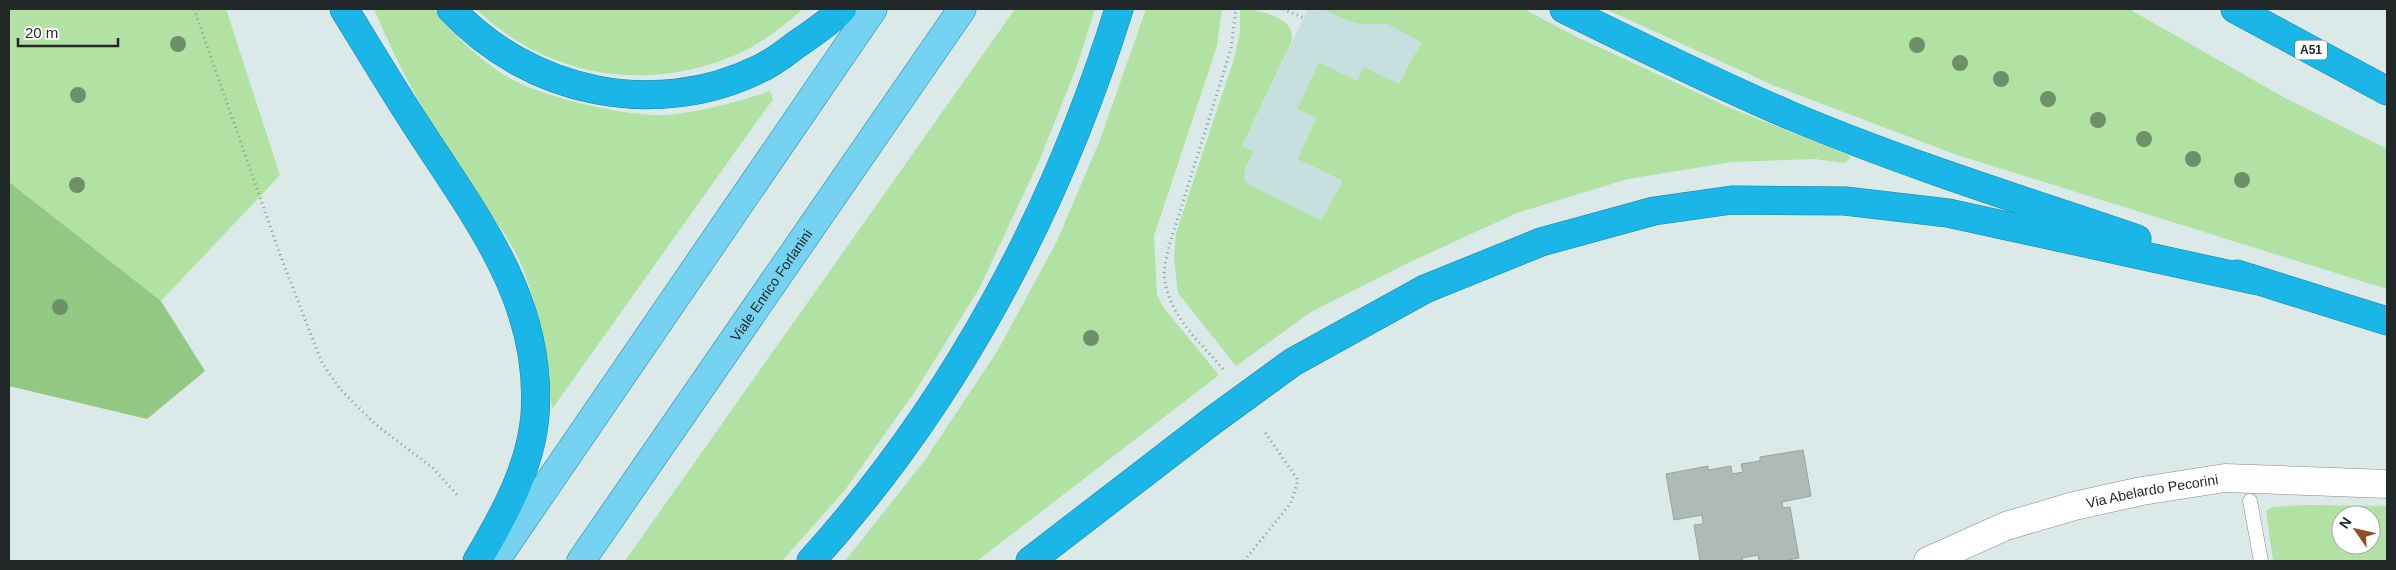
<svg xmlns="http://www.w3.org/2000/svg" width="2396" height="570" viewBox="0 0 2396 570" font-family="Helvetica,sans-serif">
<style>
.built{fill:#c8dfdf}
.green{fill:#b1e2a3;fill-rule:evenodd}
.forest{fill:#92c883}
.building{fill:#aebab5;stroke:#97a39d}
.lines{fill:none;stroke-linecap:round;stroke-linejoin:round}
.lane-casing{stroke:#808d8d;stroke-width:15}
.street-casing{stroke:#808d8d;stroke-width:29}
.primary-casing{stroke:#1c84a4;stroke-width:29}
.highway-casing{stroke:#1c84a4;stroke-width:29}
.path{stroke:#8c9696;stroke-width:3;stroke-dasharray:1 4;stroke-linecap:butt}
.lane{stroke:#fff;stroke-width:14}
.street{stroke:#fff;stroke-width:28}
.primary{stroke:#75d3f1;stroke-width:28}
.highway{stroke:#19b6e7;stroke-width:28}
.tree{fill:#6e9069}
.labels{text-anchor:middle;stroke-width:5;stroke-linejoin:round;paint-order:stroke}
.shield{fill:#fff;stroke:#646868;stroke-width:1}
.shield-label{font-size:12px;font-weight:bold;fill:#222828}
.street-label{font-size:14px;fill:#222828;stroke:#fff}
</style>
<rect width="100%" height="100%" fill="#dbe9e9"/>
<path class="built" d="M1308,9h15l25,12 11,3h29l33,17 -22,43 -35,-17 -7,14 -38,-18 -22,46 19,8 27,64 -22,39 -74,-37 -3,-9 10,-22 -12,-5z"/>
<g class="green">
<path d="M9,9h217l54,166 -119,126 -152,-119z"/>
<path d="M374,9h60c15,23 48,52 72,67 34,21 120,41 160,39 31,-2 75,-14 104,-24l3,8 -221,310c-5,-48 -11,-95 -29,-140 -13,-33 -38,-61 -57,-90 -35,-54 -67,-110 -92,-170z"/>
<path d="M476,9h327c-17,14 -35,30 -55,40 -91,46 -198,31 -272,-40z"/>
<path d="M1015,9h80l-18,57 -37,93 -61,130 -63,101 -71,100 -63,71h-157z"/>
<path d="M1146,9h76l-5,37 -63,190 3,58 6,13 56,68 -242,186h-132l80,-101 73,-110 59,-109 43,-101z"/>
<path d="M1240,9c14,0 41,6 49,18 4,5 3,11 2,16l-49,103 12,6c-5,10 -14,22 -7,31l74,37 22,-39 -45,-22 18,-41 -19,-9 22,-47 38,19 7,-14 35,17 22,-42 -33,-18h-29l-11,-3 -25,-12h201l53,28 151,70 120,48 2,3 -5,5 -31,-4 -83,3 -103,17 -111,34 -105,48 -101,51 -75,54 -58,-73 -4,-35 2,-25 58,-174 6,-27z"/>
<path d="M1605,9h524l158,90 100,50v140l-430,-134 -182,-69z"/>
<path d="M2307,505l80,1v55h-114l-7,-50 6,-4zM2341,515h30v30h-30z"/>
</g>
<path class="forest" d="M9,182l152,119 44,70 -58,48 -138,-33z"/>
<path class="building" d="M1803,450l8,46 -29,6 1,6 7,-1 9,51 -17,3h-23l-1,-6 -16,3 1,3h-43l-6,-36 9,-1 -1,-9 -28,5 -8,-46 42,-8v4l23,-4 1,8 11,-2 -2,-8 19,-3v-4z"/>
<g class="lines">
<defs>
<path id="lane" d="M2250,501l11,60"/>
<g id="street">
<path id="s1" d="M1928,561l78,-35 68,-20 68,-15 83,-13 162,6"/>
</g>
<g id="primary">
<path d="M495,561l378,-552"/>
<path id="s2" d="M581,561l381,-552"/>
</g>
<g id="highway">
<path d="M344,9c26,42 51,84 78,125 57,88 121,169 113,281 -4,52 -32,102 -58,146"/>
<path d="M451,9c78,84 204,111 308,60 14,-6 26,-16 38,-25 15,-10 32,-21 45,-35"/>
<path d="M1564,9c76,37 152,75 230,108 112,47 228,83 343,122"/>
<path d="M2235,9l152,82"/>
<path d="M2237,274l150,47"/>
<path d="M811,561c143,-158 245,-349 308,-552"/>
<path d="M1030,561l182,-140 81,-59 132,-73 116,-47 113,-31 78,-11 113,1 103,12 306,67"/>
</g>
</defs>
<use href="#lane" class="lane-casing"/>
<use href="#street" class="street-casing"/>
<use href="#primary" class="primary-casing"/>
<use href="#highway" class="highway-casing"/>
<g class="path">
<path d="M194,9l88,251 40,103 18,26 35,35 58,44 25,28"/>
<path d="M1283,9l21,9"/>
<path d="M1223,369c-25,-29 -56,-55 -59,-95 0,-10 4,-21 6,-31l61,-194 5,-40"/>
<path d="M1244,561l47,-58 7,-23 -34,-49"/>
</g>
<use href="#lane" class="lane"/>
<use href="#street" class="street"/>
<use href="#primary" class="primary"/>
<use href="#highway" class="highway"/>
</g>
<g class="tree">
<circle cx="178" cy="44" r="8"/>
<circle cx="1917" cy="45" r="8"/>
<circle cx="1960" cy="63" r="8"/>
<circle cx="2001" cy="79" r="8"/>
<circle cx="78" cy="95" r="8"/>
<circle cx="2048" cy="99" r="8"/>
<circle cx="2098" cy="120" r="8"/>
<circle cx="2144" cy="139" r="8"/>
<circle cx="2193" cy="159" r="8"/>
<circle cx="2242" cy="180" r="8"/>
<circle cx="77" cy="185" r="8"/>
<circle cx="60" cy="307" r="8"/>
<circle cx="1091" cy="338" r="8"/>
</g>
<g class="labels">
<rect class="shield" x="2295" y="40.5" width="32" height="19" rx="4"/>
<g class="shield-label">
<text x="2311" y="54">A51</text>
</g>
<g class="street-label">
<text dy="5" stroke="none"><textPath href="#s2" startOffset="335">Viale Enrico Forlanini</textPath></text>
<text dy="5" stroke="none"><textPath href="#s1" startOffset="236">Via Abelardo Pecorini</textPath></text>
</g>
</g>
<rect width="2396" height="570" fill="none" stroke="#222828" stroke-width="20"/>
<g transform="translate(2356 530) rotate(304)"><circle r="24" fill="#ffffff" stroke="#a7a9a9"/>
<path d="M0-4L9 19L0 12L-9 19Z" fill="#924e21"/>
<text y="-8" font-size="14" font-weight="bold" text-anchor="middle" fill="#222828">N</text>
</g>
<path d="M18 38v8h100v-8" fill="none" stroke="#222828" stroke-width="2.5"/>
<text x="25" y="38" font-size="15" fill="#222828" stroke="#ffffff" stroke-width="4" paint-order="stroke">20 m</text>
</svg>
